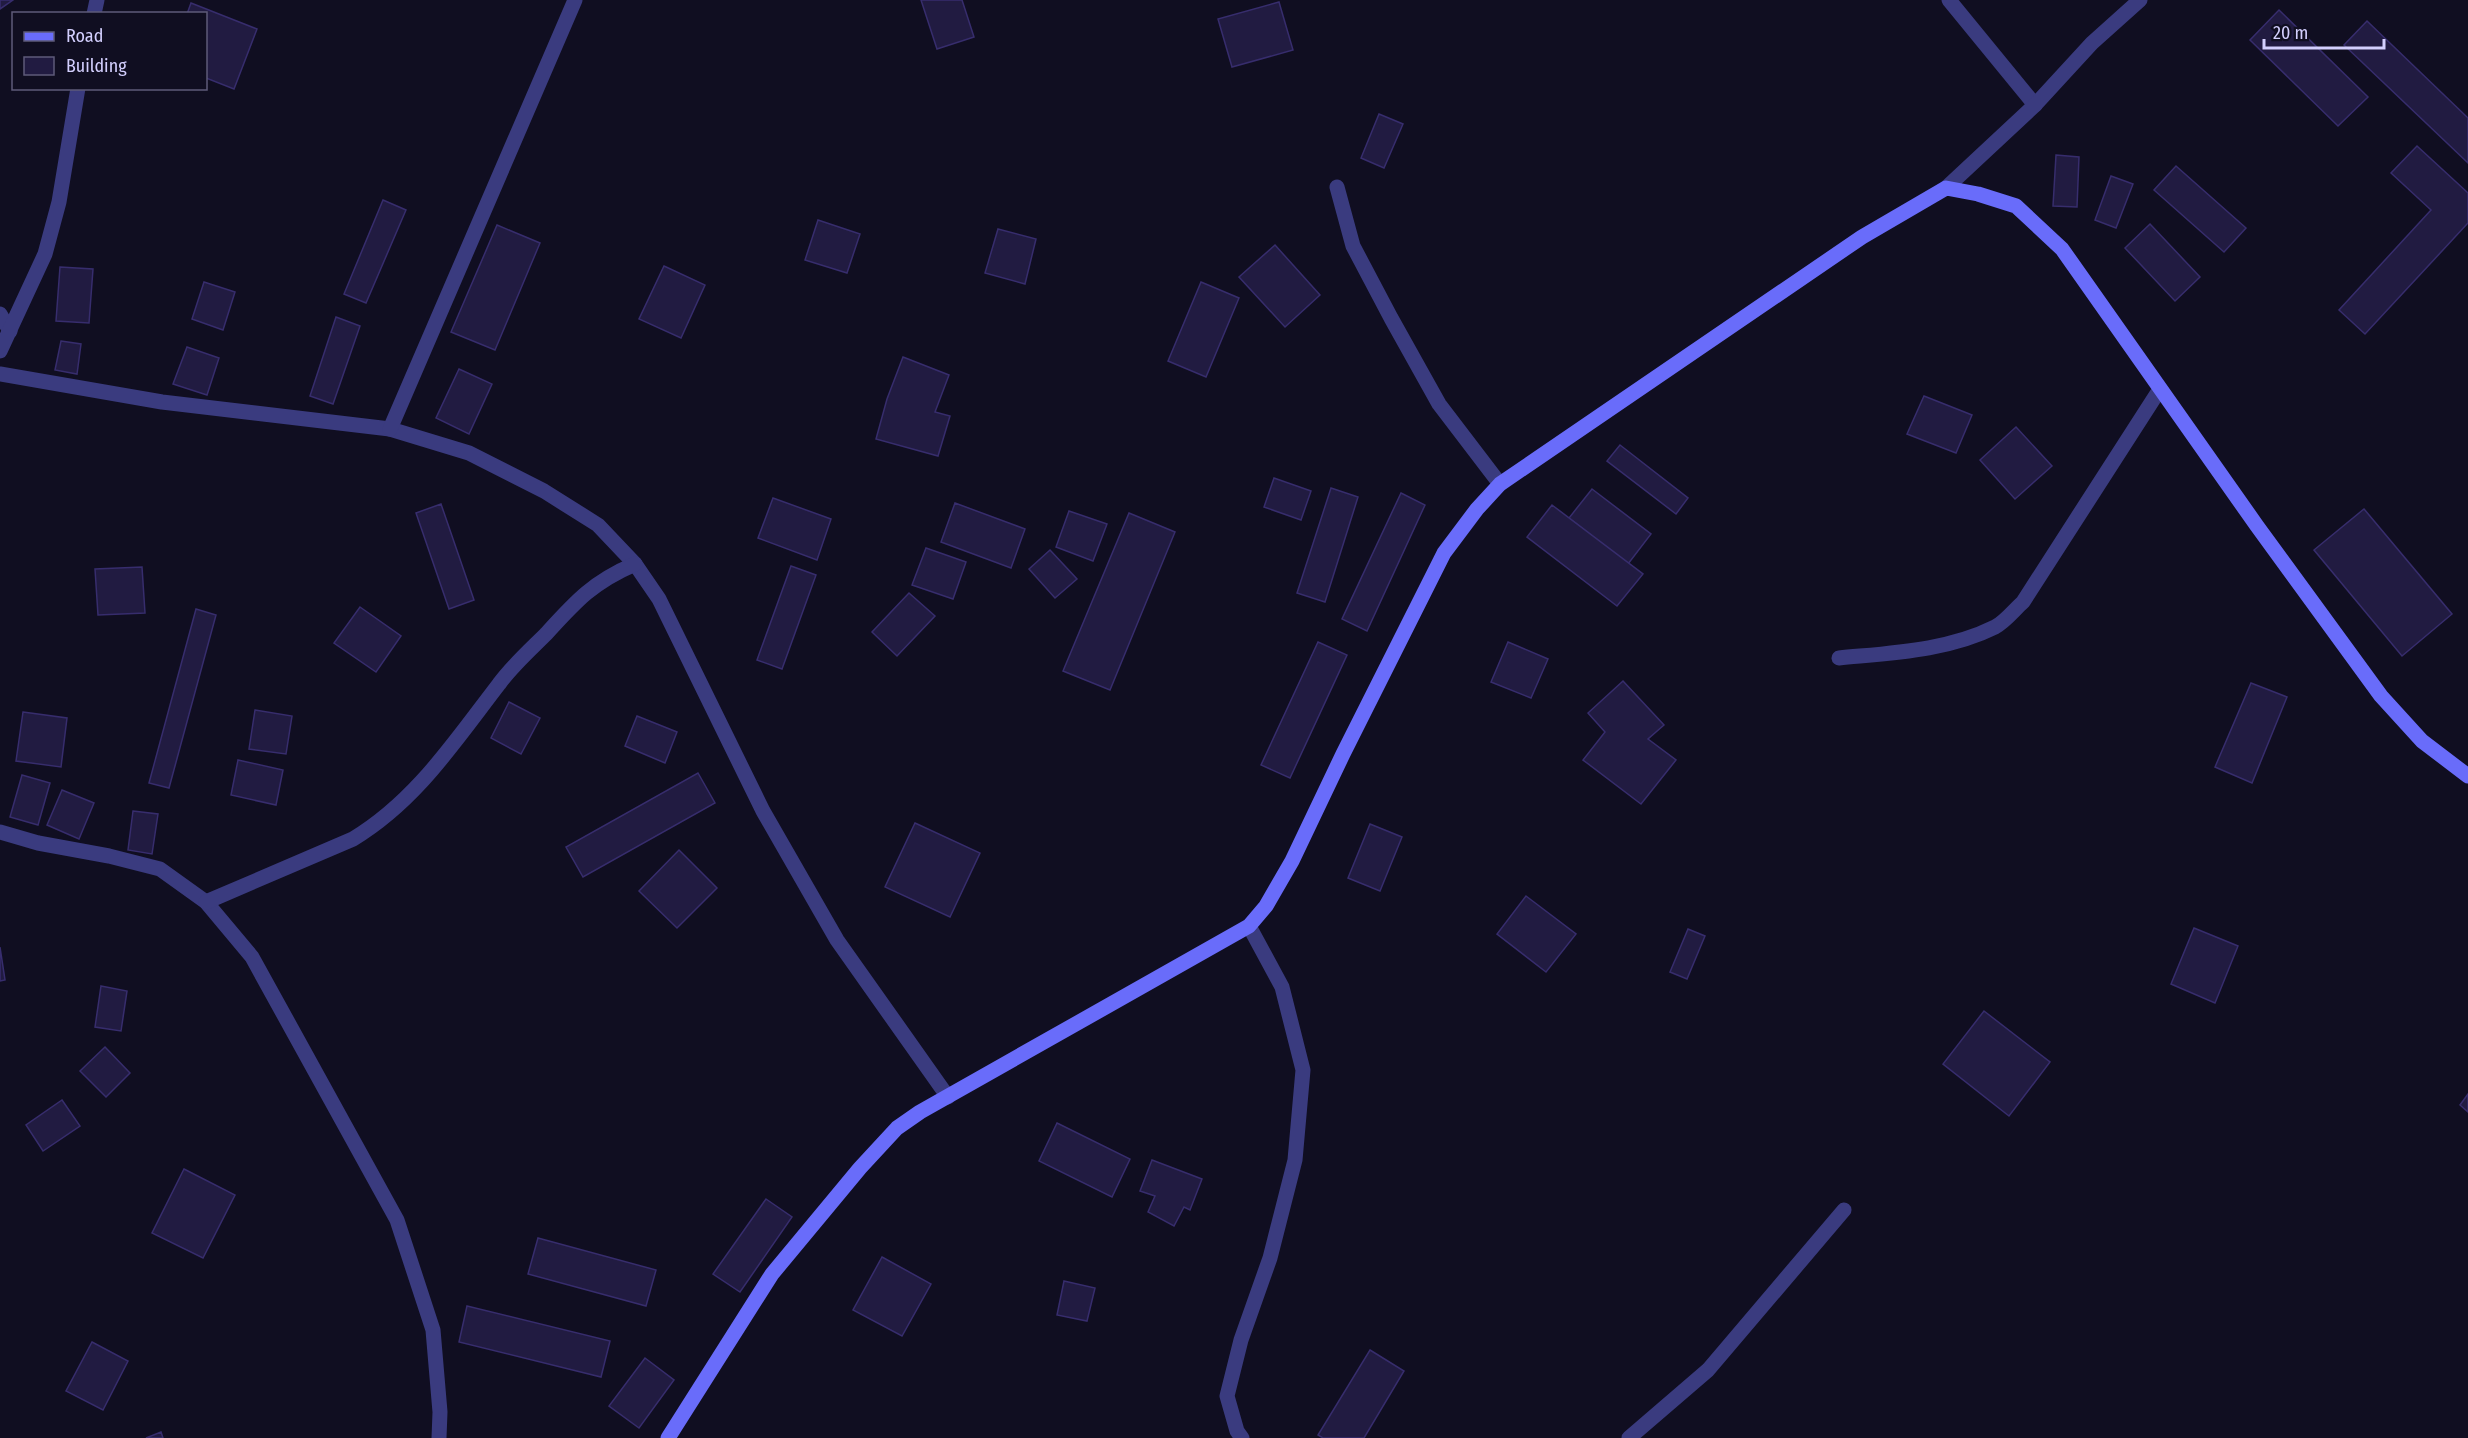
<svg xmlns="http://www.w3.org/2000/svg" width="2468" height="1438" viewBox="0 0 2468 1438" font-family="'Fira Sans Condensed',sans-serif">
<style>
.building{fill:#211b41;stroke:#372d6d;stroke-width:1.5}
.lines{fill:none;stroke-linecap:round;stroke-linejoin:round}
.street{stroke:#3a3b7f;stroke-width:15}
.secondary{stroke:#696cfa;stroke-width:15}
</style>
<rect width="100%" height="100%" fill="#100e21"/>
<g class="building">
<path d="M0,0h13l-13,9z"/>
<path d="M921,0h41l12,37 -37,12z"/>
<path d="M1279,2l14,48 -61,17 -14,-48z"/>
<path d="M191,3l66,26 -23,60 -28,-11v-64h-19z"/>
<path d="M2279,10l89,87 -30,29 -88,-86z"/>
<path d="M2367,21l101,97v45l-124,-118z"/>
<path d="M1379,114l24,10 -19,44 -23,-10z"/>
<path d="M2417,146l51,47v30l-103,111 -26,-24 92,-100 -40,-37z"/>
<path d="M2056,155l23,2 -2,50 -24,-1z"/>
<path d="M2176,166l70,62 -22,24 -70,-62z"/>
<path d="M2111,176l22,8 -17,44 -21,-8z"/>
<path d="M383,200l23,10 -40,93 -22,-9z"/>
<path d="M818,220l42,14 -13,39 -42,-13z"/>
<path d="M2150,224l50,53 -25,24 -50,-53z"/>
<path d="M497,225l43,18 -45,107 -44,-18z"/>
<path d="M998,229l38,10 -11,45 -40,-11z"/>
<path d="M1275,245l45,50 -35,32 -46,-50z"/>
<path d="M664,266l41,19 -24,53 -42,-19z"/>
<path d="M60,267l33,2 -4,54 -33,-2z"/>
<path d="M204,282l31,10 -12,38 -31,-11z"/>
<path d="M1201,282l38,16 -33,79 -38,-16z"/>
<path d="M336,317l24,9 -27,78 -23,-8z"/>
<path d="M61,341l20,3 -4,30 -22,-4z"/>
<path d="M187,347l32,11 -12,37 -34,-11z"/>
<path d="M903,357l46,18 -14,37 15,4 -12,40 -62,-17 11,-40z"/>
<path d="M459,369l33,15 -23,50 -33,-16z"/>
<path d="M1924,396l48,19 -16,38 -49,-19z"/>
<path d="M2016,427l36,39 -37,33 -35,-39z"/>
<path d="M1620,445l68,53 -12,16 -69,-53z"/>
<path d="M1274,478l37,13 -10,29 -37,-13z"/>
<path d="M1331,488l27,9 -33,105 -28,-9z"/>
<path d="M1592,489l59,45 -23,30 -59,-46z"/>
<path d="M1401,493l24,12 -58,126 -25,-12z"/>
<path d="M773,498l58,21 -14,41 -59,-22z"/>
<path d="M955,503l70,26 -14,39 -70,-26z"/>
<path d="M441,504l33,96 -25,9 -33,-96z"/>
<path d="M1552,505l91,69 -26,32 -90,-69z"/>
<path d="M2364,509l88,105 -50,42 -88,-106z"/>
<path d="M1069,511l38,13 -14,37 -37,-14z"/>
<path d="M1129,513l46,19 -65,158 -47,-19z"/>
<path d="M926,548l40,14 -13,37 -41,-14z"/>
<path d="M1050,550l27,29 -22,19 -26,-29z"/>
<path d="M791,566l25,9 -34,94 -25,-9z"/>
<path d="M142,567l3,46 -47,2 -3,-46z"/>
<path d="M909,593l26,23 -38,40 -25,-24z"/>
<path d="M360,607l41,29 -25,36 -42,-29z"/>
<path d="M196,609l20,6 -47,173 -20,-5z"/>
<path d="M1318,642l29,13 -57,123 -29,-13z"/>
<path d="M1508,642l40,17 -17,39 -40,-16z"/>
<path d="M1623,681l41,44 -16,14 28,21 -35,44 -58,-44 22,-28 -17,-19z"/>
<path d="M2251,683l36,14 -35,86 -37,-16z"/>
<path d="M509,702l31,16 -19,36 -30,-16z"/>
<path d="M255,710l37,6 -6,38 -37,-5z"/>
<path d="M23,712l44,6 -6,49 -45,-6z"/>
<path d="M637,716l40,16 -12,31 -40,-17z"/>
<path d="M238,760l45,10 -7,35 -45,-10z"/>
<path d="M698,773l17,30 -132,74 -17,-30z"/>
<path d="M22,775l28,8 -12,42 -28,-8z"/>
<path d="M62,790l32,13 -15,36 -32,-14z"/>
<path d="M133,811l25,3 -6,40 -24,-4z"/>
<path d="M915,823l65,30 -30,64 -65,-30z"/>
<path d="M1370,824l32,13 -22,54 -32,-13z"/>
<path d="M679,850l38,38 -40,40 -38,-37z"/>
<path d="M1526,896l50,38 -30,38 -49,-38z"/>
<path d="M2194,928l44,18 -23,57 -44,-19z"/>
<path d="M1688,929l17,7 -18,43 -17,-7z"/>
<path d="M0,947l5,33 -5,1z"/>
<path d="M101,986l26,5 -6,40 -26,-4z"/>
<path d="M1984,1011l66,51 -41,54 -66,-52z"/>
<path d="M105,1047l25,26 -24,24 -26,-26z"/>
<path d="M2468,1094v18l-8,-7z"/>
<path d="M62,1100l18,26 -37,25 -17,-26z"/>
<path d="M1057,1123l73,36 -18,38 -73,-36z"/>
<path d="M1152,1160l50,19 -12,31 -6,-3 -10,19 -26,-14 7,-16 -15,-5z"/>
<path d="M184,1169l51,26 -32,63 -51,-25z"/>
<path d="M766,1199l26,18 -52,75 -27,-18z"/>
<path d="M538,1238l118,32 -10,36 -118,-32z"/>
<path d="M882,1257l49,27 -29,52 -49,-26z"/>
<path d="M1064,1281l31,7 -8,33 -30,-6z"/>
<path d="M467,1306l143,35 -9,36 -142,-35z"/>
<path d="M92,1342l36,19 -25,49 -37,-19z"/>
<path d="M1370,1350l34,21 -40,67h-41l-5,-3z"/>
<path d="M645,1358l29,22 -35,48 -30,-22z"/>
<path d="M161,1432l2,6h-17z"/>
</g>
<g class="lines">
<g class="street">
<path d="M1949,0l86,105"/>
<path d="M94,14l3,-14"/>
<path d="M1337,187l16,59 38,72 48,86 61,80"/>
<path d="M1946,188l89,-83 57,-62 48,-43"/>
<path d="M0,314l10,17"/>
<path d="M0,351l45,-97 14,-52 19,-114"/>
<path d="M0,374l162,28 228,27 79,24 75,38 54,34 37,39 24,35 104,212 74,129 111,157"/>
<path d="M390,429l185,-429"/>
<path d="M1839,658c51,-5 108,-7 156,-31 10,-5 19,-17 28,-25l137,-213"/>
<path d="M0,832l38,11 71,13 51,13 46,33 46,55 145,263 36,110 7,82 -1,26"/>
<path d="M206,902l147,-63c63,-38 102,-98 146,-155 13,-18 31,-34 47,-50 30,-33 47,-52 89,-70"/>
<path d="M1242,1438l-5,-7 -10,-35 14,-56 29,-82 25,-98 8,-90 -21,-83 -33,-61"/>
<path d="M1629,1438l79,-68 136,-160"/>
</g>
<path class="secondary" d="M668,1438l104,-164 88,-106 37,-40 23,-16 329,-186 17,-20 26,-45 51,-107 101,-201 33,-44 23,-25 362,-247 84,-49 32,6 38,12 46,43 195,277 124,170 41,45 46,35"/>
</g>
<rect x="12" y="12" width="195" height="78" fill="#100e21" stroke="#5e5b79" stroke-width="1.5"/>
<rect x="24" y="32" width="30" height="9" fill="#696cfa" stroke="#5e5b79" stroke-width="1.5"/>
<text x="66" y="42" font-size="18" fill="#d3cffe">Road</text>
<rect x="24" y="57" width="30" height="18" fill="#211b41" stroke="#5e5b79" stroke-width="1.5"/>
<text x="66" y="72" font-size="18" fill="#d3cffe">Building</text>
<path d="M2264 39v9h120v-9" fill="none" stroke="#d3cffe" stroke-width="3"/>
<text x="2273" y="39" font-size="18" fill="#d3cffe" stroke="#100e21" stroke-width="4.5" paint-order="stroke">20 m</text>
</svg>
